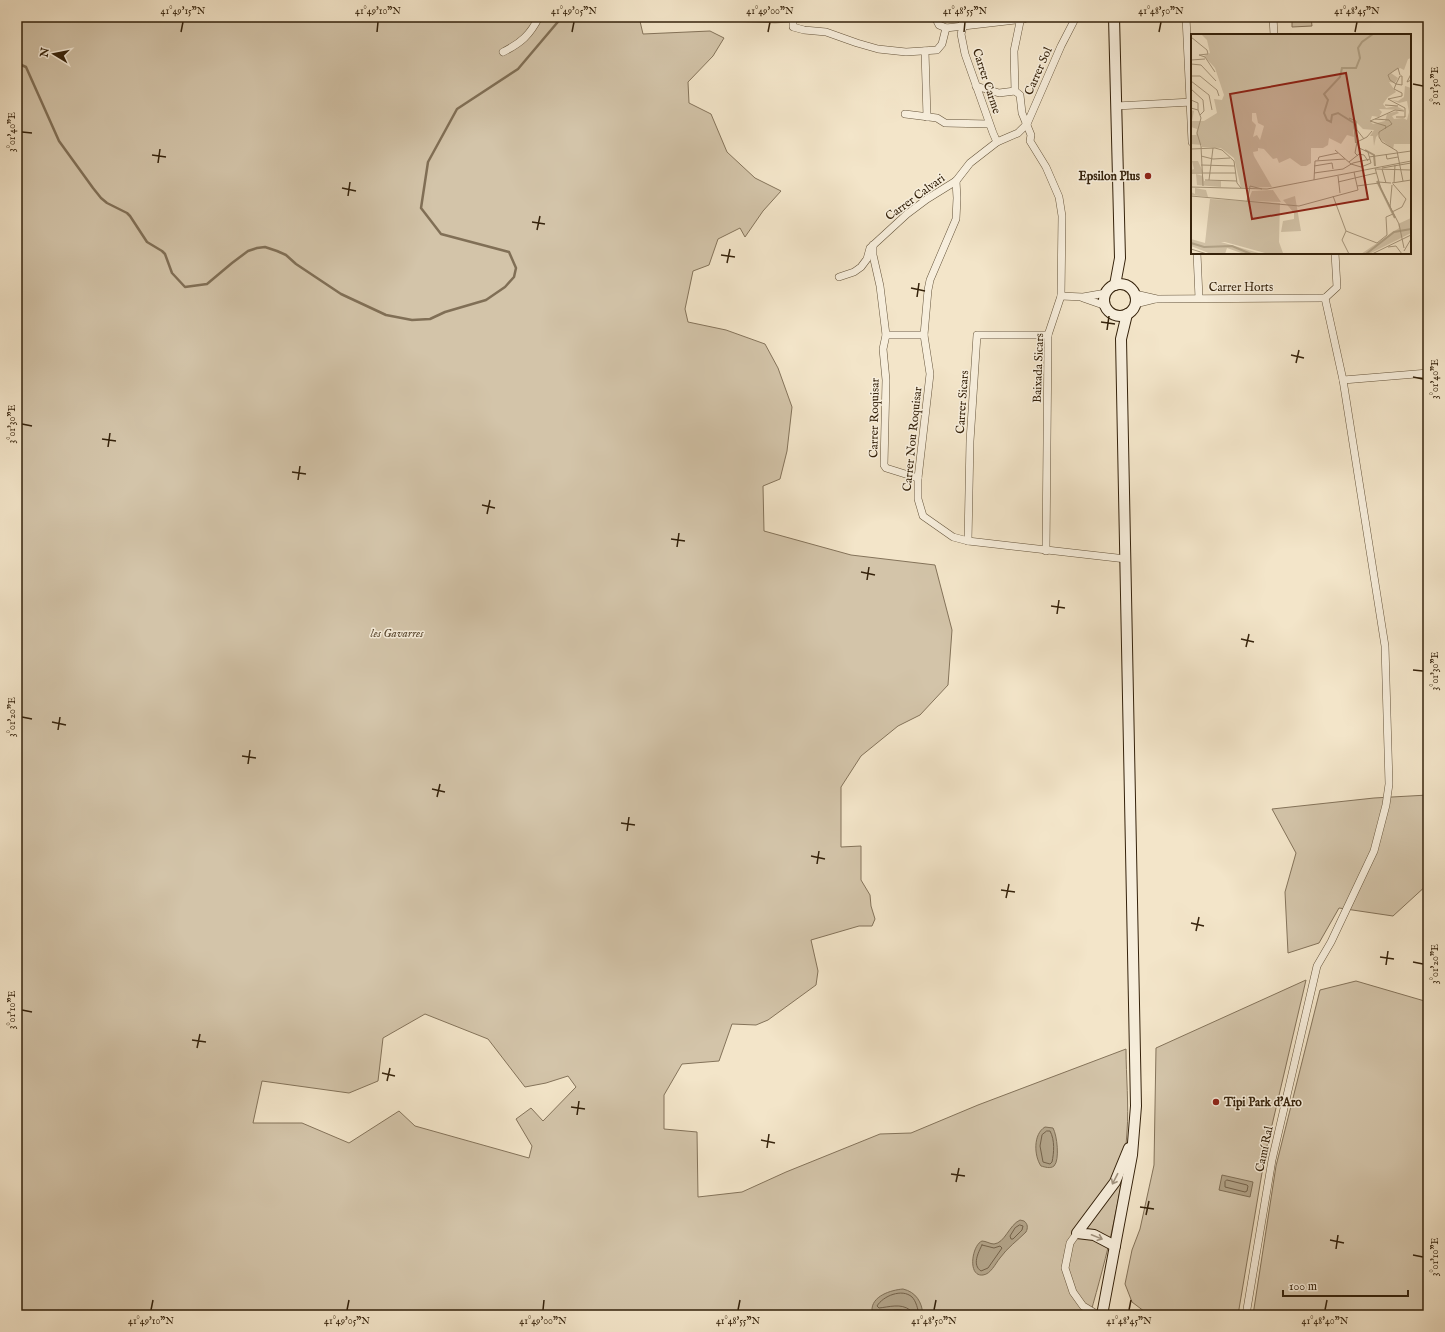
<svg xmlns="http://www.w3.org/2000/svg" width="1445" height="1332" viewBox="0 0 1445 1332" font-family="'IM FELL English',serif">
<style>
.green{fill:#d3c4a9;stroke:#84735a;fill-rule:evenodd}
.water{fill:#b2a388;stroke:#806f56}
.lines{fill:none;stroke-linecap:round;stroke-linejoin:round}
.shore{stroke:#74624a;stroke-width:1}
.stream{stroke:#806f56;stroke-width:2.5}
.street-casing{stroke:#64533a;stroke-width:8}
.secondary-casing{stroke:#35220b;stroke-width:12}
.street{stroke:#f7eedc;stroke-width:7}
.secondary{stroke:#f7eedc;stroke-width:10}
.oneway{stroke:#a0927e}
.ticks{fill:none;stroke:#35220b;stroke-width:1.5}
.poi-dot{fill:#8f2418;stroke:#f7eedc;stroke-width:1.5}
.labels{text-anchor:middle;stroke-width:3;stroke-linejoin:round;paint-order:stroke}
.street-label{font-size:12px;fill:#35220b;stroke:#f7eedc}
.poi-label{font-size:12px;font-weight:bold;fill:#35220b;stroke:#f7eedc;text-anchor:end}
.park-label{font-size:12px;font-style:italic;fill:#5c4a32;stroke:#f7eedc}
.inset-river{fill:none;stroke:#b2a388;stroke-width:2}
.inset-road{fill:none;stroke:#a7977d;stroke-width:1}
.view{fill:#8f2418;fill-opacity:0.15;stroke:#8f2418;stroke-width:2}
.inset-edge{fill:none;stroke:#35220b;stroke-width:2}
.neatline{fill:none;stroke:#35220b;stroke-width:1.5}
.ticks-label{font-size:10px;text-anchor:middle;fill:#35220b}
</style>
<rect width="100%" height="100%" fill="#f3e5c9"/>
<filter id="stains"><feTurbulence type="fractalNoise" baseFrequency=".005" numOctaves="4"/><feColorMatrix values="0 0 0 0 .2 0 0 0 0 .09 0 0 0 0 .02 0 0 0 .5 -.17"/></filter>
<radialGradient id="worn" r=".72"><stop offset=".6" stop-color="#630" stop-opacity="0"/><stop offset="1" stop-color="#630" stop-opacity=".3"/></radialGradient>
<g class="green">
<path d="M17,17h622l4,17 67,-3 14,7 -11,18 -25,26 1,21 22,11 16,38 28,26 26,13 -18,20 -18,26 -5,-9 -22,11 -9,26 -16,6 -8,38 3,13 38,8 39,14 13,24 14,39 -5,44 -7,28 -17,7 1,45 87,24 84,10 17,65 -4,55 -28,30 -22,11 -37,30 -20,31v60l20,-1v34l9,15 1,11 4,13 -3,7h-13l-48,14 7,31 -2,14 -48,35 -12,5 -24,-1 -13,37 -37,3 -18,31v34l33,3 1,65 44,-5 44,-20 94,-38 31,-1 67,-28 148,-56c0,27 3,56 1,83 -4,62 -20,123 -37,183h-1073zM425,1014l63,25 37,48 21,-4 22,-7 8,11 -33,34 -12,-13 -15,11 16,27 -3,12 -114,-32 -16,-15 -50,32 -47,-20h-49l9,-42 87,12 29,-12 5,-43z"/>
<path d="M1292,17h19l1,9 -20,1z"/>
<path d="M1428,795v89l-35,32 -54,-8 -20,35 -31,10 -3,-61 11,-39 -24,-44 102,-11z"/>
<path d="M1306,980l-41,175 -27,160h-89l-17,-13 -7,-18 7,-34 8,-21 14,-64 2,-117z"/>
<path d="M1356,981l72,21v313h-175l23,-149 44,-176z"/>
</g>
<g class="water">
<path d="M1045,1127l8,1c4,7 7,32 1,38 -4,3 -9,1 -13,0 -7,-10 -8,-32 4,-39z"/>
<path d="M1222,1175l31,7 -3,15 -31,-7z"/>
<path d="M1020,1220l4,1c4,3 4,7 2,11 -9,9 -19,16 -26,26 -5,6 -9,16 -17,17 -16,2 -11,-30 -1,-34 4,0 8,3 12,3 11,-1 15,-19 26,-24z"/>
<path d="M903,1289c13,3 19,13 20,26h-14c-9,-12 -26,2 -37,-4 -1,-15 19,-21 31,-22z"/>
</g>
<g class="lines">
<g class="shore">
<path d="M1047,1131h3c5,9 4,22 2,31l-2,2 -7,-2 -3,-16 2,-11z"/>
<path d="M1227,1180l20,5 1,1 -1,5 -2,1 -20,-5v-5z"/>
<path d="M1020,1225l3,1 -1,4 -9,9h-2l-1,-3 5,-8z"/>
<path d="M982,1245l12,3 6,-2 2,2 -14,20 -7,3c-9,-6 -3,-18 1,-26z"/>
<path d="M912,1315l-2,-5c-9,-7 -21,-3 -31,-2l-2,-2c6,-10 25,-18 35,-9 4,4 6,12 7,18"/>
</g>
<g class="stream">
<path d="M628,17l7,3h85l55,2 24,-1 34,-4"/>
<path d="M17,63l9,4 33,74 34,47 8,10 6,5 20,10 3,3 17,26 15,9 3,3 7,19 13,14 22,-3 25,-21 16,-12 9,-3 8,-1 12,4 9,4 10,9 45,30 45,21 26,5 18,-1 15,-7 41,-12 19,-13 9,-10 2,-9 -7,-16 -68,-18 -20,-26 7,-46 29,-53 61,-40 44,-52"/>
</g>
<defs>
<g id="street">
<path d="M793,17v10l11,3 22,2 31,11 21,6 28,3 31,-2 5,-6 4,-16"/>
<path d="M935,17l4,8 7,3 78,-9"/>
<path d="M962,17l1,10 -2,7 4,20 28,79 4,9"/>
<path d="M1021,17l-7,34 1,40 5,4 2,18 9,22 -1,6 16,26 13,30 3,19 -1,80 -13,39 -2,216"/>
<path d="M1186,17l6,125"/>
<path d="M1273,17l1,18"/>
<path d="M925,51l2,66"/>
<path d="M503,52c18,-9 27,-17 36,-35"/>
<path d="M976,86l23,7 16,-2"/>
<path d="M1116,106l76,-4"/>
<path d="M905,114l32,4 8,5 44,1"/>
<path d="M956,181l1,17 -1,21 -26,61 -2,10 -4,45 6,39 -12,104v21l5,17 30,21 15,4 158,18"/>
<path d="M873,245v10l7,31 6,49 -3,14 3,31 -2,85 2,3 32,10"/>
<path d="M1197,253l2,45"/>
<path d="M839,277l15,-5 7,-5 6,-8 3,-11 37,-34 20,-15 29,-18 14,-18 27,-21 21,-9 9,-9 34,-78 15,-29"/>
<path d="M1135,294l22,5 168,-1"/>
<path d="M1061,296l22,1 23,-4"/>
<path d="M1083,298l23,8"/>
<path d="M1325,298l12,-11 -2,-34"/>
<path d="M1135,304l20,-5"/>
<path d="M886,335h38"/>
<path d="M1343,380l85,-7"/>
<path d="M968,541l2,-100 7,-106h71"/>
<path d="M1077,1233l-7,10 -5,25 8,24 10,14 15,9"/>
<path d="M1246,1315l26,-155 45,-194 14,-24 43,-91 12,-46 3,-21 -4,-138 -42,-266 -18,-82"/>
</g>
<g id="secondary">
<path d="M1114,17l6,241 -5,27"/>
<circle cx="1120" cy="300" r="16"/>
<path d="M1115,1246l-21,-11 -17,-2 38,-51 14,-34"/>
<path d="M1102,1315l30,-160 4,-49 -15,-767 6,-25"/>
</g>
</defs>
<use href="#street" class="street-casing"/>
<use href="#secondary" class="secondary-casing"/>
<use href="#street" class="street"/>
<use href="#secondary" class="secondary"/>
</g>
<defs><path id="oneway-shaft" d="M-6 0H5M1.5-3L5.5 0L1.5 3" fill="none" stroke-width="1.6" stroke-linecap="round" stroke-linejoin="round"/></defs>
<g class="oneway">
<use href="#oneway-shaft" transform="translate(1115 1179) rotate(117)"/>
<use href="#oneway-shaft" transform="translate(1097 1237) rotate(22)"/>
</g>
<path class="ticks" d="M181,32l2,-10M377,32l1,-10M572,32l2,-10M768,32l2,-10M964,32l1,-10M1159,32l2,-10M1355,32l2,-10M1413,84l10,2M22,132l10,1M152,155l14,2M158,163l2,-14M342,188l14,3M348,196l2,-14M532,222l13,2M537,230l3,-14M721,255l14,2M727,263l3,-14M911,288l14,3M917,297l2,-14M1101,322l14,2M1107,330l2,-14M1291,355l13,3M1296,363l3,-13M1413,377l10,2M22,424l10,2M102,439l14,2M108,447l2,-14M292,472l14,2M298,480l2,-14M482,505l13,3M487,514l3,-14M671,539l14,2M677,547l2,-14M861,572l14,3M867,580l2,-13M1051,606l14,2M1057,614l2,-14M1241,639l13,3M1246,647l3,-13M1413,670l10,1M22,717l10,2M52,722l14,3M58,730l2,-13M242,756l14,2M248,764l2,-14M432,789l13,3M437,797l3,-13M621,823l14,2M627,831l2,-14M811,856l14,3M817,864l2,-13M1001,890l14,2M1006,898l3,-14M1191,923l13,3M1196,931l3,-14M1380,957l14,2M1413,962l10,2M1386,965l2,-14M22,1010l10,2M192,1040l14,2M197,1048l3,-14M382,1073l13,3M387,1081l3,-13M571,1107l14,2M577,1115l2,-14M761,1140l14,3M767,1148l2,-14M951,1174l14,2M956,1182l3,-14M1140,1207l14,2M1146,1215l3,-14M1330,1240l14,3M1336,1249l2,-14M1413,1255l10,2M151,1310l2,-10M347,1310l2,-10M543,1310l1,-10M738,1310l2,-10M934,1310l2,-10M1129,1310l2,-10M1325,1310l2,-10"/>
<g class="poi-dot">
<circle cx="1148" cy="176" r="4"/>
<circle cx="1216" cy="1102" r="4"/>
</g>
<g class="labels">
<g class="street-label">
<text transform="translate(1038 71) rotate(-66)" y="4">Carrer Sol</text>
<text transform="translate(987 81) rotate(72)" y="4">Carrer Carme</text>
<text transform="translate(915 197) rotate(-36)" y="4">Carrer Calvari</text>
<text x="1241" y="291">Carrer Horts</text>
<text transform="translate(1038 368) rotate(-88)" y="4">Baixada Sicars</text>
<text transform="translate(962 402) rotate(-86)" y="4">Carrer Sicars</text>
<text transform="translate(874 418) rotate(-89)" y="4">Carrer Roquisar</text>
<text transform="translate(912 439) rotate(-84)" y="4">Carrer Nou Roquisar</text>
<text transform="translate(1264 1149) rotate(-78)" y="4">Camí Ral</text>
</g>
<g class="poi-label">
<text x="1140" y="180">Epsilon Plus</text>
<text x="1224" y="1106" text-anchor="start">Tipi Park d'Aro</text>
</g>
<g class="park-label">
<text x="397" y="637">les Gavarres</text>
</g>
</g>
<g transform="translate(1191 34)">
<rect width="220" height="220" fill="#f3e5c9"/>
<path d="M10,0h210v24l-3,1 -4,11 -4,-2 -9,5 7,5 -3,5 -6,-1 7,10 -8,5 -5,7 3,4 10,-2 8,4 -25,-1 3,3 -3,5 -7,-1 -2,5 3,3 12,-3 2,-7 10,-3 2,2 -7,3 2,3 9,-1 4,2 2,-8 -2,-11 -8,2 -7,-3 6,1 6,-4 1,-11 6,2v56h-17l-1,5 -14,-11 1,-5 -4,4 -2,9 -1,-10h-3l4,-6 -11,-1 -6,-6 -4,7 1,7 -7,-2 -6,9 -12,-6 -1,7 -5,3h-12v15l-5,3h-5l-11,-8 -11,5 -2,-5 -4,1 -9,-10 -6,-1v3l-5,1 1,4 18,31 -31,1 -7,-30 -13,-10 -19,-1v-2l-11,-1v-9h5l1,-6 -6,-2v5v-22l3,1 -2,10h12l13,-8 -3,-14 8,1 2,-5 -9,-27 -11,-12 6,-3 -3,-13zM61,79h4l2,10 6,3 -4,14 -3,-5 -4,2 3,-12 -4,-4zM1,127h6l5,11h-12v-2l3,-1zM5,140l7,2 1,5h17v6l-24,-2zM4,154l11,2 2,7 -17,-2v-3l4,2zM82,156l8,12 -33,-1 4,-10zM104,162l6,35 -20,1 2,-11 11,-2v-6l-11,-13zM19,165l70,4 -1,39 4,11h-18l-40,-11h-4l41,12h-18l-17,-6 -2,6h-14l-20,-8v-7l14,4zM220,184v15l-42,21h-8l38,-26 -1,-4z" fill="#d3c4a9" fill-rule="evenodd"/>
<path class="inset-river" d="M165,109l-2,-20 -16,-10 -6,2 -1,7 -4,-2 -3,-7 4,-13 -4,-6 16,-17 2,-9h14l4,-10 -2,-10 4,-6 11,-8M174,116l9,5 1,11M186,147l18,37M0,209l13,4 28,-1 19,8M175,220l28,-22 17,-3"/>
<path class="inset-road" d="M0,3l16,13 1,4 -9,1 6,2 10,15M0,26l14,-1M0,30l10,1 15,16M220,40l-4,8 4,-2M0,42h9l17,14 2,6M0,47l18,14 3,15M0,55l12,11 1,11 -4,4M0,66l7,3v7M194,71l13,1M0,74l7,2 3,8 -4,15 4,13 2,40M205,83h9v-9l-17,-9 14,-3v-3l-8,-4 2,-5 4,-8h2v9l-6,-1 -6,-4 -2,-5 10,-7 2,7M158,84l7,3 1,9 7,9M184,85l-5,2 16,5 -1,3M166,108l-2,11 3,3M0,115l24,-1 7,2 12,11 3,22 4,5M144,116l16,14 10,3 10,-4M195,120l1,5 11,-2M10,122l12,3 17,-1M178,123l42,-6M127,126l1,-3 19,-4M158,128l10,-8 5,1 4,6M180,129l-3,-11 -9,-4 -2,-6 10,-5 5,-6M10,131l34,1M123,132l18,-3 1,6M184,134l6,21 18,35 5,24M191,134l29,-5M185,135l35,1M191,135l4,14M0,139h45M123,139l29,-4 10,-6 17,-4M147,142l2,17M14,146l32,1M18,146l4,-32M123,146l1,-19 30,-2M212,147l-6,-30 -15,-9 -3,-5v-5l13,-8 -3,-4 -14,-1 20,-9 9,1M147,148l38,-9M187,148l13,1M201,149l19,-3M203,149l1,-18M166,152l22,-3M0,153l76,2 144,-28M0,162l108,10 59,-16 -4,-18M142,162l13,35M56,168l3,-16 12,3M199,173l2,-22M201,178l10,-5 4,-8 -13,-15M155,197l31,12 10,-8 -1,-18 7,-3M155,197l-4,9 7,14M197,213l8,-1 6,8M0,215l16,5M213,217l7,-12M181,220l39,-19"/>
<path class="view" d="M155,39l22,126 -116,20 -22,-125z"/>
<rect width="220" height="220" class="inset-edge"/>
</g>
<rect width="1445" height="1332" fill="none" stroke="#f3e5c9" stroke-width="44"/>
<g transform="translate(54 54) rotate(280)" stroke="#f7eedc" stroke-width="3" paint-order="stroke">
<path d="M0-3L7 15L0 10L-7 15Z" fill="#35220b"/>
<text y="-6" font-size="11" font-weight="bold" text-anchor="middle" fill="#35220b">N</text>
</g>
<path d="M1283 1290v6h125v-6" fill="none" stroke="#35220b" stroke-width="2"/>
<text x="1289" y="1290" font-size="12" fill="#35220b" stroke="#f7eedc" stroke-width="3" paint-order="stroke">100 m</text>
<rect x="22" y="22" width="1401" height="1288" class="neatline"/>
<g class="ticks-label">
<text x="183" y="14">41°49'15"N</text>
<text x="378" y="14">41°49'10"N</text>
<text x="574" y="14">41°49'05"N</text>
<text x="770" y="14">41°49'00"N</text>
<text x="965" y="14">41°48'55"N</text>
<text x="1161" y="14">41°48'50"N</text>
<text x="1357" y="14">41°48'45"N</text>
<text transform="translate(1434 86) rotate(-90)" y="4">3°01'50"E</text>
<text transform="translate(11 132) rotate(-90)" y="4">3°01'40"E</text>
<text transform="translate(1434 379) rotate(-90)" y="4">3°01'40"E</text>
<text transform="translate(11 424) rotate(-90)" y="4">3°01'30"E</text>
<text transform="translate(1434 671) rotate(-90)" y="4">3°01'30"E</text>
<text transform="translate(11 717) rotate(-90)" y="4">3°01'20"E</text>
<text transform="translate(1434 964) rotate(-90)" y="4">3°01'20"E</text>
<text transform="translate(11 1010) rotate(-90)" y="4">3°01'10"E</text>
<text transform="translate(1434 1257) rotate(-90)" y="4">3°01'10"E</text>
<text x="151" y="1324">41°49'10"N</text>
<text x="347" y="1324">41°49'05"N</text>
<text x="543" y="1324">41°49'00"N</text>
<text x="738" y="1324">41°48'55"N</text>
<text x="934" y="1324">41°48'50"N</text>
<text x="1129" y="1324">41°48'45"N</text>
<text x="1325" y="1324">41°48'40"N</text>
</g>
<rect width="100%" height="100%" filter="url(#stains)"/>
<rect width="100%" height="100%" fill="url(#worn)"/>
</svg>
